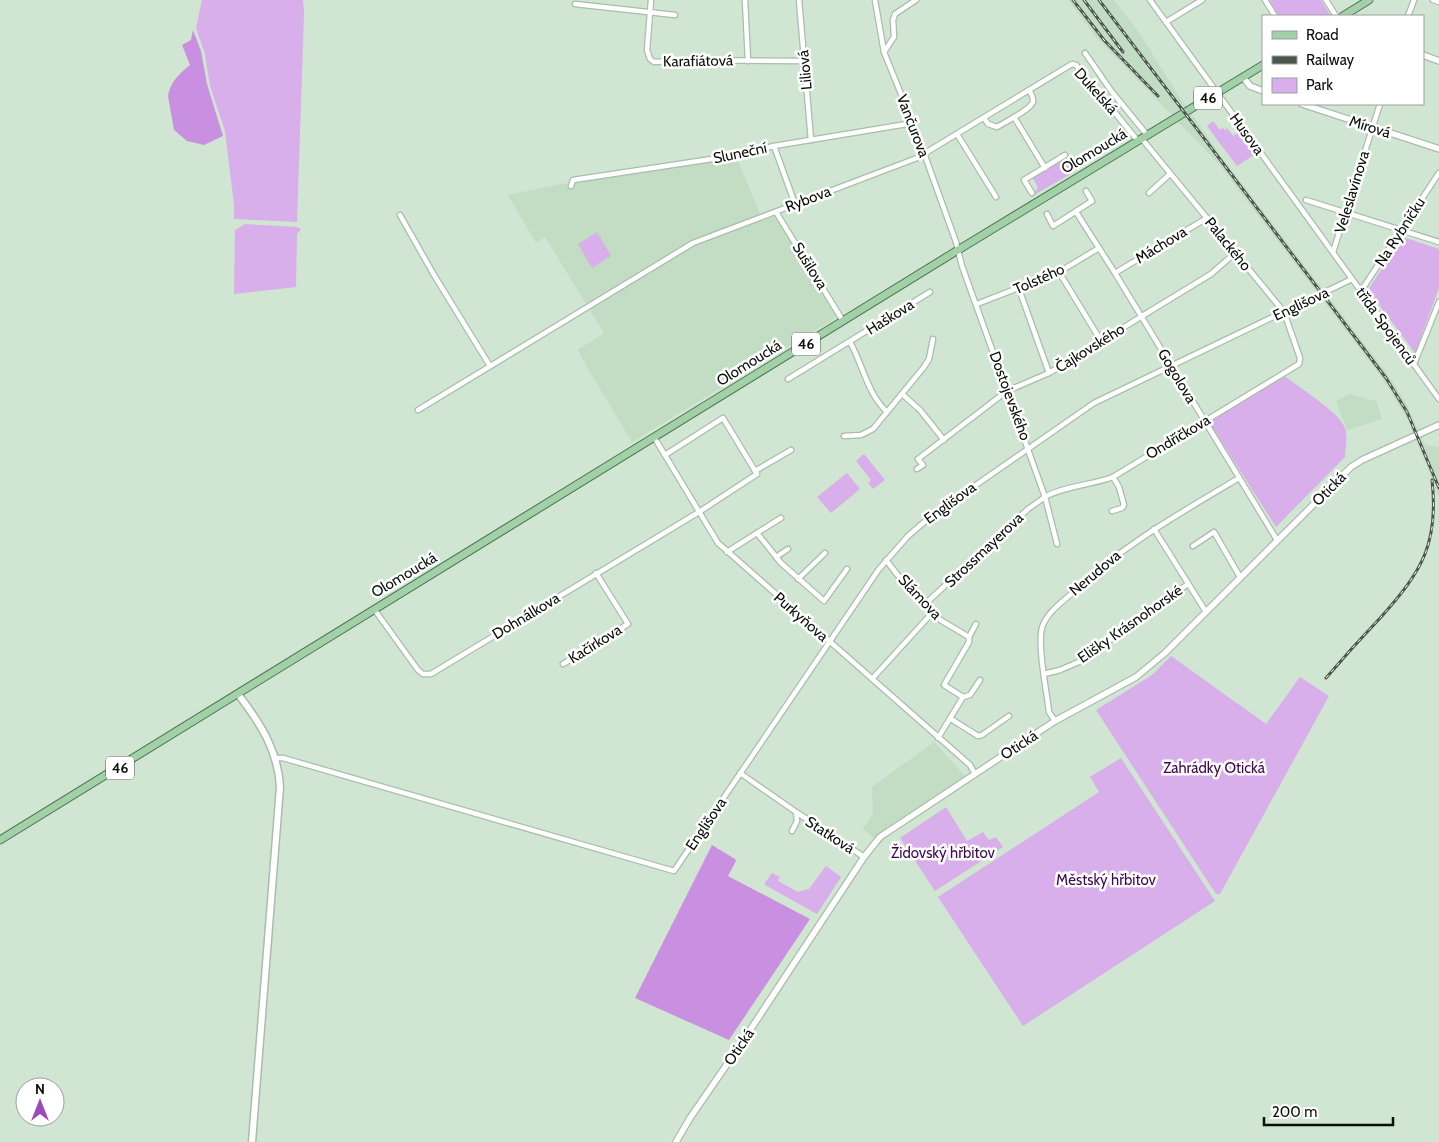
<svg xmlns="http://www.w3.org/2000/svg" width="1439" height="1142" viewBox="0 0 1439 1142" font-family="Cabin,sans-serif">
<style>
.built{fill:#c2ddc4}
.green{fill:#d8aeeb}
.forest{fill:#c990e1}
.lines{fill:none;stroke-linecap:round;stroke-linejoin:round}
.minor-casing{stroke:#a9bdab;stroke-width:7}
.tertiary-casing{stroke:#a9bdab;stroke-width:8}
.secondary-casing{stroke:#a9bdab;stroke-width:9}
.primary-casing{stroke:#45774c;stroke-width:9}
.minor{stroke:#fff;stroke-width:4.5}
.tertiary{stroke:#fff;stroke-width:5.5}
.secondary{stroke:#fff;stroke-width:6}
.primary{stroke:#a3cfa9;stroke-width:7}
.rail-casing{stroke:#4b564c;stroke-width:3}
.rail{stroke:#fff;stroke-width:1;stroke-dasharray:4;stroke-linecap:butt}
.labels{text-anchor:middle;stroke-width:5;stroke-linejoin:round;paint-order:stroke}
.shield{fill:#fff;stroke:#535854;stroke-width:1}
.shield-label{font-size:14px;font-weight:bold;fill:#09100a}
.street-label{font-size:15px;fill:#09100a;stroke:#fff}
.park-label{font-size:15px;fill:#400852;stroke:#fff}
</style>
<rect width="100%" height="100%" fill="#d0e5d2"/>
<g class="built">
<path d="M1068,0h46l26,34 37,59 46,66 166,217 17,27 19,42 14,2v50l-31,-77 -25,-41 -165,-216 -122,-126z"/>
<path d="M722,159h15l26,61 12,-4 62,101 -205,125 -45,-75 -9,-17 26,-17 -59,-96 -9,6 -28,-48 58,-12 3,3 3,-1 4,-3 11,-3 85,-11z"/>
<path d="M1350,394l26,7 6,18 -35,11 -11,-29z"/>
<path d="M934,742l36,40 -75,47 -14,14 -18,-14 10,-15 -1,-27z"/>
</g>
<g class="green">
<path d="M202,0h101l1,13 -7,209 -63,-3v-14l-9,-74 -15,-45 -5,-32 -9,-26z"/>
<path d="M1272,0h49l9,15 -1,1h-50l-10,-15z"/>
<path d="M1213,121l7,9 3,-2 2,2 2,-2 6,8 5,-3 16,22 -17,11 -30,-40z"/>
<path d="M1065,156l9,16 -42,24 -1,-2 5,-3 2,-4 -6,-10z"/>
<path d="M245,224l51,3 5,2 -4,5 -1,53 -62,7 1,-64z"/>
<path d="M597,232l14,24 -19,12 -14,-24z"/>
<path d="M1403,237l36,12v39l-24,65 -47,-63z"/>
<path d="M1286,377c14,11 51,34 58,49 5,9 1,22 1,31l-69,70 -67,-105 67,-42z"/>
<path d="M864,454l21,26 -12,9 -5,-6 3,-3 -15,-19z"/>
<path d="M847,473l13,16 -29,24 -14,-16z"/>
<path d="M1171,656l95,68 34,-47 29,19 -109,198h-4l-120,-184 56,-35z"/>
<path d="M1121,758l94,143 -192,125 -85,-129 161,-105 -9,-15z"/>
<path d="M946,807l21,34 16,-9 6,8 7,-3 7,10 -68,44 -35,-53z"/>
<path d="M826,866l15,11 -24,37 -52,-29v-2l7,-10 8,4 -2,4 20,11 11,-3z"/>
</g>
<g class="forest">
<path d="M193,30l8,21 6,33 16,52 -19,9 -17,-4 -13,-11 -6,-34c2,-14 12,-23 22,-31l-8,-20 9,-5z"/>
<path d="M712,845l23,14 1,2 -8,15 82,43 -81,121 -94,-42z"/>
</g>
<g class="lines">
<defs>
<g id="minor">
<path d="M651,0l-4,50 3,9 4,3 31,-2 119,1"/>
<path d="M745,0l3,61"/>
<path d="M799,0l12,140"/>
<path d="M875,0l9,52 32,79 40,111 6,24 83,231 12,47"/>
<path d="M1150,0l289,399"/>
<path d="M1265,0l10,16"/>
<path d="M1326,0l10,16"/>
<path d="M1433,0l6,2"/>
<path d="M575,4l100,11"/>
<path d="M1408,16l6,-16"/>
<path d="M1166,22l36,-22"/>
<path d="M884,52l10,-15 -1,-17 2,-6 21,-14"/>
<path d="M1085,53l27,39 36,44"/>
<path d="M1014,117l31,51"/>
<path d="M984,118l4,6 9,3c8,-5 33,-17 36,-25 1,-5 -2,-8 -4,-12"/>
<path d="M957,134l39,63"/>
<path d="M774,146l21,58"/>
<path d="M571,186l2,-6 152,-23 49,-11 139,-23"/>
<path d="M1032,193l-8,-13 41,-25"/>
<path d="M1149,193l21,-19"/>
<path d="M1306,200l133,42"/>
<path d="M776,212l67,109"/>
<path d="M1076,212l39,61 162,267"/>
<path d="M1047,214l6,12 39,-25 -6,-10"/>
<path d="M400,215l34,60 56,91"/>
<path d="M1333,252l47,-148"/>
<path d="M1059,272l42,69"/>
<path d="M1115,273l92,-55"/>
<path d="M1019,289l30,84"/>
<path d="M1361,291l78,-118"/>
<path d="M977,304l82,-32 40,-24"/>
<path d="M850,342c13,23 17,51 37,70"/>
<path d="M1414,364l25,-62"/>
<path d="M788,379l142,-87"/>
<path d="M902,394l18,16 24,30"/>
<path d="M418,410l275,-167 224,-85 155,-94 4,1 62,76"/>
<path d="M844,436l17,-1 12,-6 51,-62 5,-8 4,-20"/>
<path d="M654,437l64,106 252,222 5,9"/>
<path d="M917,469l6,-4 -5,-6 89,-68 42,-18 162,-99 24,-21"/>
<path d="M755,471l36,-21"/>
<path d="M1112,511l10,-3 2,-3 -5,-18 -6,-10"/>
<path d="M1154,529l52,83"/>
<path d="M757,533l24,30 43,38 23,-32"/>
<path d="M1193,546l21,-14 26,45"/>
<path d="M727,552l54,-34"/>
<path d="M776,557l12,-8"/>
<path d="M886,560l17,22 29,31 10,8 27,16 7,-13"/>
<path d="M798,579l27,-26"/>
<path d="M924,605l104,-96c6,-4 11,-8 17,-12 19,-11 47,-12 68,-20l186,-113 1,-6 -16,-46 -142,-173"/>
<path d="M374,609l44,61 5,4h8l268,-162 58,-38 -34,-56 -58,37"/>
<path d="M563,664l65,-40 -32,-51"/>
<path d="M1044,674l16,-4 21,-9 107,-77"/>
<path d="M872,679l60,-66"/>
<path d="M963,697l7,-2 10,-15"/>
<path d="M951,719l27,17 4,-1 27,-19"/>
<path d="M1055,721l-6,-9c-2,-19 -13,-72 -6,-87 5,-13 18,-22 28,-31 49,-47 109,-81 168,-116"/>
<path d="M938,738l25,-41 -19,-12 25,-43v-5"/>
<path d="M276,758h7l391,113 205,-302 29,-33 22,-19 164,-114 258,-124"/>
<path d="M740,773l56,39 1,9 -5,10"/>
<path d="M796,812l68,45"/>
</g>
<g id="tertiary">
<path d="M1423,55l16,6"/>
<path d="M1243,77l7,9 13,5"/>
<path d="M1302,104l137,45"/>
<path d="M676,1142l14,-24 51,-74 123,-187 16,-20 175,-116 81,-44 29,-24 186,-186 11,-7 77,-35"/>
</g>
<path id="secondary" d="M238,694c22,29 40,56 42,93l-28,355"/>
<g id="primary">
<path d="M1343,16l26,-16"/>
<path d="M0,840l958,-590 305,-185"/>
</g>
</defs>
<use href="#minor" class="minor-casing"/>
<use href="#tertiary" class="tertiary-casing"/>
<use href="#secondary" class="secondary-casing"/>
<use href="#primary" class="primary-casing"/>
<use href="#minor" class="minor"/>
<use href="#tertiary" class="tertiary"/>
<use href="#secondary" class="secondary"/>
<use href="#primary" class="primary"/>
<defs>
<g id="rail">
<path d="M1073,0l31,40 54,56"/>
<path d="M1084,0l39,52"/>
<path d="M1099,0l287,378 21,34 32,76"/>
<path d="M1326,678c18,-21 37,-42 56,-62 40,-45 57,-73 50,-136"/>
</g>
</defs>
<use href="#rail" class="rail-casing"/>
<use href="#rail" class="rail"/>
</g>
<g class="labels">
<g class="shield">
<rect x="1194" y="86.5" width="28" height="23" rx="4"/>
<rect x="792" y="332.5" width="28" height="23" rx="4"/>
<rect x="106" y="756.5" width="28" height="23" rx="4"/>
</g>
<g class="shield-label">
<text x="1208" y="103">46</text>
<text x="806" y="349">46</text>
<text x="120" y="773">46</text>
</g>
<g class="street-label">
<text transform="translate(698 61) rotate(-1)" y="5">Karafiátová</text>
<text transform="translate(805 70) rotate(-95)" y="5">Liliová</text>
<text transform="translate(1096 91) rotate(48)" y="5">Dukelská</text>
<text transform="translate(913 126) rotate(69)" y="5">Vančurova</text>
<text transform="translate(1370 127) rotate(18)" y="5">Mírová</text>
<text transform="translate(1247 134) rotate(54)" y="5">Husova</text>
<text transform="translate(1094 151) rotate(-31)" y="5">Olomoucká</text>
<text transform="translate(740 153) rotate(-12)" y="5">Sluneční</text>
<text transform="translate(1352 192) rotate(-73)" y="5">Veleslavínova</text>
<text transform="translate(808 199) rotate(-21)" y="5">Rybova</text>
<text transform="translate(1400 232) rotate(-57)" y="5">Na Rybníčku</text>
<text transform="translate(1228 244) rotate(51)" y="5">Palackého</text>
<text transform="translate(1161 245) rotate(-31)" y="5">Máchova</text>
<text transform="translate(810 266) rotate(58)" y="5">Sušilova</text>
<text transform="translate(1039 279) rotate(-24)" y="5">Tolstého</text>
<text transform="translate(1301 304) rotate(-25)" y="5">Englišova</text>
<text transform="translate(890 317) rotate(-32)" y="5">Haškova</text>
<text transform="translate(1386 326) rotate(54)" y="5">třída Spojenců</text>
<text transform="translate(1090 348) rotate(-32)" y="5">Čajkovského</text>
<text transform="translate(749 363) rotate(-32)" y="5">Olomoucká</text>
<text transform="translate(1177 376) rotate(59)" y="5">Gogolova</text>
<text transform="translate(1010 396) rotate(70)" y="5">Dostojevského</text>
<text transform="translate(1178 437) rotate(-31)" y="5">Ondříčkova</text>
<text transform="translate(1329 489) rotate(-45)" y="5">Otická</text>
<text transform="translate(950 503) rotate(-36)" y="5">Englišova</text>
<text transform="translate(984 550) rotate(-43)" y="5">Strossmayerova</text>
<text transform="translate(1095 573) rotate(-40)" y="5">Nerudova</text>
<text transform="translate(404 575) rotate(-31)" y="5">Olomoucká</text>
<text transform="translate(920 597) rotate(47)" y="5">Slámova</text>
<text transform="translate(526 616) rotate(-31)" y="5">Dohnálkova</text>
<text transform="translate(801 617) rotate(41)" y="5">Purkyňova</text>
<text transform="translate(1130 624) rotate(-35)" y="5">Elišky Krásnohorské</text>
<text transform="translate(595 644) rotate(-32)" y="5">Kačírkova</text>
<text transform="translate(1019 745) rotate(-33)" y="5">Otická</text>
<text transform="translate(706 824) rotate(-56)" y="5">Englišova</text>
<text transform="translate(830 835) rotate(33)" y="5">Statková</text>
<text transform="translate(739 1047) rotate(-56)" y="5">Otická</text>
</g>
<g class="park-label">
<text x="1214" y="773">Zahrádky Otická</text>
<text x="943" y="858">Židovský hřbitov</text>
<text x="1106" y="885">Městský hřbitov</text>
</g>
</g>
<rect x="1262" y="15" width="162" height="90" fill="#ffffff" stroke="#9d9f9d"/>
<rect x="1272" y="31" width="25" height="8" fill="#a3cfa9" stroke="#9d9f9d"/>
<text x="1306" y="40" font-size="15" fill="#09100a">Road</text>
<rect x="1272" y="56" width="25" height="8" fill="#4b564c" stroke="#9d9f9d"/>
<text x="1306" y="65" font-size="15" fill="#09100a">Railway</text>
<rect x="1272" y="78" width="25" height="15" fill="#d8aeeb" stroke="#9d9f9d"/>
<text x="1306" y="90" font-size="15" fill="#09100a">Park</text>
<g transform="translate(40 1102)"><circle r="24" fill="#ffffff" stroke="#9d9f9d"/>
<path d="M0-4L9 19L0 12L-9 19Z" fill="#9b4aba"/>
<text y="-8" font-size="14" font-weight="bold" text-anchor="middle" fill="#09100a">N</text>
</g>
<path d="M1264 1117v8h129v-8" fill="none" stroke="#09100a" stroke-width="2.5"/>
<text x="1272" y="1117" font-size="15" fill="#09100a" stroke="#ffffff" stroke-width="4" paint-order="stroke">200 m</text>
</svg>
